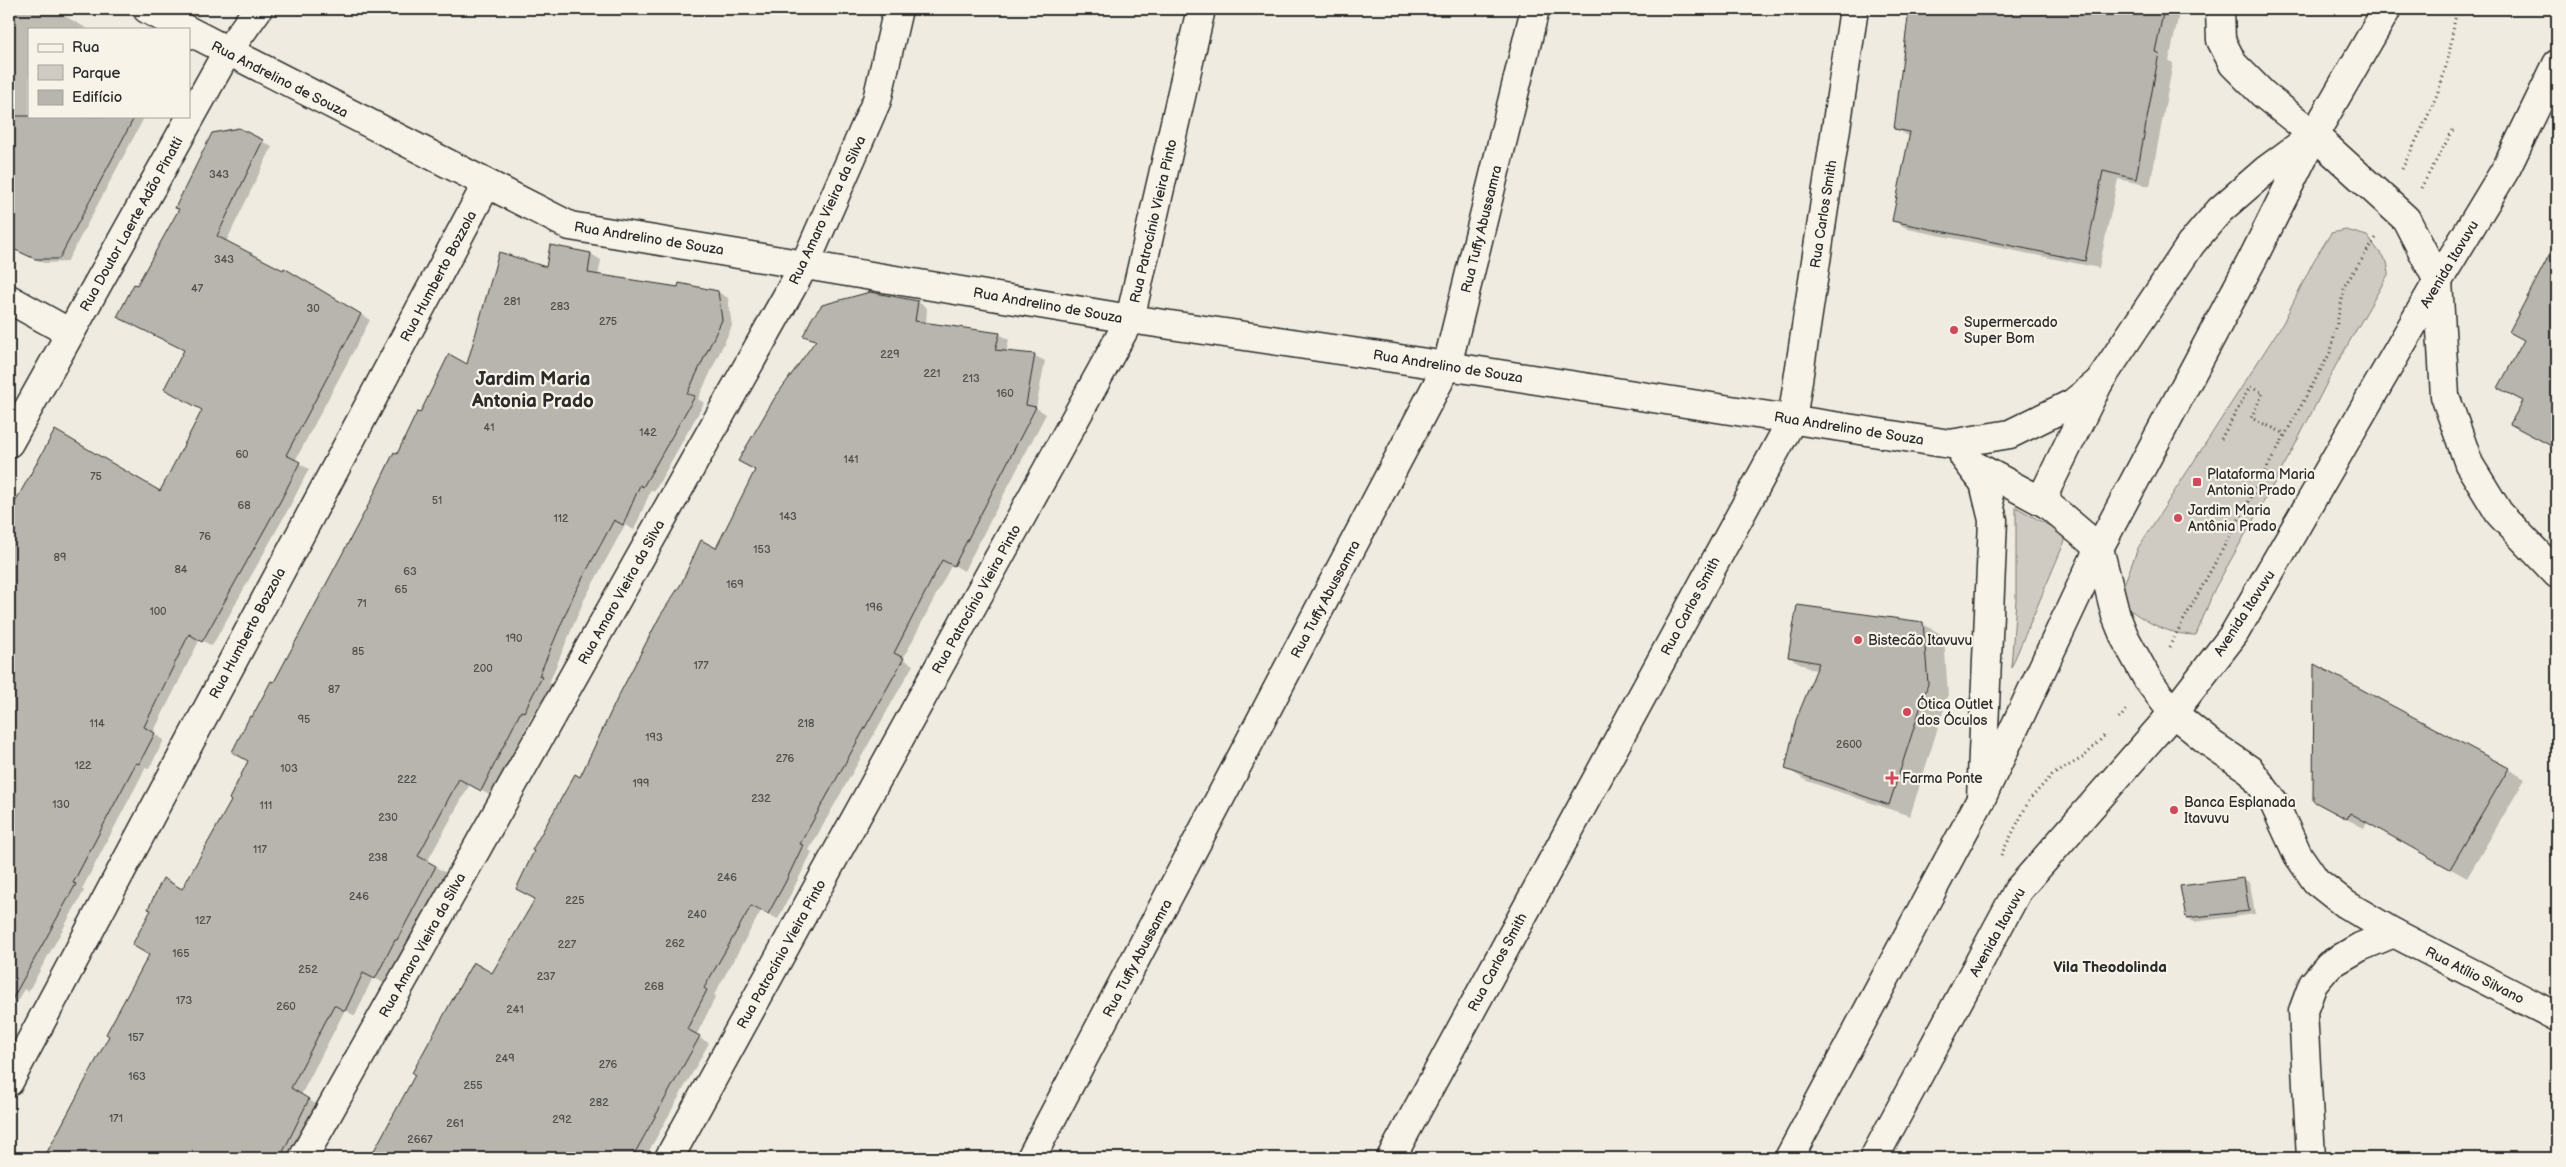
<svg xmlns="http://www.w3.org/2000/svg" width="2566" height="1167" viewBox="0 0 2566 1167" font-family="'Balsamiq Sans',sans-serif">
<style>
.green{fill:#cfcbc2;stroke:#7d7b76}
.shadow{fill:#0003}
.building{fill:#b8b5ae;stroke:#2b2b2b}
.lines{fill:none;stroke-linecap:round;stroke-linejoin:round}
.minor-casing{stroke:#2b2b2b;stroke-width:31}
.major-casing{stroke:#2b2b2b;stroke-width:31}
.path{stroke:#2b2b2b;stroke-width:3;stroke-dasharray:1 4;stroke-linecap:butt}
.minor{stroke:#f7f3e8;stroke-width:28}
.major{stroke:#f7f3e8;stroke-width:28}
.poi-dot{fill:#d1495b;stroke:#f7f3e8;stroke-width:2}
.labels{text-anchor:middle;stroke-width:4.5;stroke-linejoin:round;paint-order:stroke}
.number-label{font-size:11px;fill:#4e4e4c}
.street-label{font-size:14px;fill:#2b2b2b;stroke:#f7f3e8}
.poi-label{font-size:14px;fill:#2b2b2b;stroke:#f7f3e8;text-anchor:start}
.neighbourhood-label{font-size:15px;font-weight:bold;fill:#2b2b2b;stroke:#f7f3e8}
.district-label{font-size:19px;font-weight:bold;fill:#2b2b2b;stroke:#f7f3e8}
</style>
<rect width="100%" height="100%" fill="#efebe0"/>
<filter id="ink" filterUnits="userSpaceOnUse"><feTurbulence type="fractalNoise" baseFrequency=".02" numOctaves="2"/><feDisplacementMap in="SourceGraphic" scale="10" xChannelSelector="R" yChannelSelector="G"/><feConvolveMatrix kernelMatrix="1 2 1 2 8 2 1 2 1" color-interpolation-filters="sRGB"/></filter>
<g filter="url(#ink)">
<g class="green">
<path d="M2346,230l21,6 20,26 2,11 -53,92 -45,88 -76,135 -19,47c-30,0 -56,-16 -78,-35l20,-52 145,-225 30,-61 18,-29z"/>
<path d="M2016,507l51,29 -56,132 5,-68z"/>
</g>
<g class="shadow">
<path d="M9,9h43l36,20h-59v87h116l-78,146 -23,1 -35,-16z"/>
<path d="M1910,9h270l-11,52 4,2 -23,123 -32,-7 -19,89 -191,-39 -14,-8 16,-84 -15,-9z"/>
<path d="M262,141l10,6 -46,95 57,30 1,-2 86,50 -75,141 14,8 -19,37 -78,140 -12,-7 -47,94 11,7 -15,29 -3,-2 -64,122 2,2 -56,101 -4,-3 -15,29v-509l2,-5 3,2 146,-13 43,-83 -18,-60 -48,-63z"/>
<path d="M591,254l10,6 -3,16 120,16 10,6 4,28 -34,73 6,4 -50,89 -3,-2 -17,40 -9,-5 -41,75 -35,83 3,1 -17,33 -3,-1 -41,80 -21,-12 -43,78 19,11 -61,111 -12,-7 -18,39 -10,-6 -44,85 18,11 -25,52h-251l40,-70 100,-198 50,-90 17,-39 3,-42 168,-304 47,-49 79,-97z"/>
<path d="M2543,270l14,8v171l-18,-10 -15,-38 1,-61z"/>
<path d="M918,302l9,6 -1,15 73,11 10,6 -3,13 29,3 10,5 -9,47 10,6 -82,157 -12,-7 -49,95 10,6 -104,185 3,2 -34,67 -17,-8 -47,84 2,1 -20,40 13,7 -64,115h-273l45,-84 76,-99 43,-76 44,-121 137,-228 100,-208 -12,-7z"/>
<path d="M1923,624l21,12 4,60 -38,120 -103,-35 -21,-13 31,-98 -7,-1 -21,-12z"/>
<path d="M2508,769l17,10 -58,99 -99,-56 -4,6 -33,-17z"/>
<path d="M2244,879l6,4 5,31 -61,8 -7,-4z"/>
</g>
<g class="building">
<path d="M1909,9h255l-9,43 4,1 -23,126 -33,-8 -18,90 -193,-40 18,-89 -16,-3z"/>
<path d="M9,116h126l-76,143h-24l-26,-12z"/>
<path d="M239,128l24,12 -46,96 66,34 1,-2 77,46 -75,141 14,7 -19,38 -79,142 -13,-8 -45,93 11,6 -16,31 -3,-1 -63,120 3,1 -67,121v-492l46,-83 105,61 42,-81 -38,-21 20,-39 -67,-33 17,-33 3,1 42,-76 -4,-1 37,-75z"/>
<path d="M2557,240v209l-47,-25 13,-23 -25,-13 26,-48 -15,-8z"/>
<path d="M550,245l41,8 -3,20 90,14 1,-4 39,8 4,29 -35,74 8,2 -52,91 -3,-2 -17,40 -9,-5 -40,74 -35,82 3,1 -18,35 -3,-1 -40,80 -22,-12 -41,77 18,10 -39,74h-2l-20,39 -12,-6 -18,38 -11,-6 -43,83 18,11 -29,59h-236l65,-122 -3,-2 43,-79 -17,-10 19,-35 -3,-1 15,-31 19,11 49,-88 -2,-2 19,-38 -16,-9 18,-36 2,1 19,-36 3,1 97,-182 23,-48 3,2 20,-42 3,1 29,-59 18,10 32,-112 47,15z"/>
<path d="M870,292l48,9 -3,20 85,12 -5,17 40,4 -9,51 10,2 -82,159 -12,-6 -48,93 10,5 -104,186 3,1 -18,38 -17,31 -17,-8 -47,82 3,2 -20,39 13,7 -68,122h-262l45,-83 -3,-2 61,-111 19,11 43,-74 -19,-10 18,-38 -2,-1 43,-76 5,3 38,-80 42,-81 21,-32 20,-44 15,8 39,-78 -17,-9 36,-62 42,-59 -13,-4 9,-18 10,-13z"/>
<path d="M1797,605l126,17 5,62 -39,121 -104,-36 11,-49 23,-57 -31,-6z"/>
<path d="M2314,664l195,104 -59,101 -100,-56 -3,6 -34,-18z"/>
<path d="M2244,878l5,33 -63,7 -6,-32z"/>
</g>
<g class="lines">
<defs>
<g id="minor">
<path d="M147,9l38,20"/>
<path d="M189,31l381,195 560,93 317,47 503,78 60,-10 63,-31 26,-21"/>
<path d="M2438,281l7,115 24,68 30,49 58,61"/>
<path d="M9,299l61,34"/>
<path d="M9,443l218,-391 31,-43"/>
<path d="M1964,457l20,26 9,37 -12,279"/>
<path d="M2173,713l37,30 40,27 23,31 25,54 18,26 29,23 49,29 163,84"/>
<path d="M9,1082l477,-897"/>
<path d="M303,1158l502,-894 72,-164 21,-91"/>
<path d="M669,1158l461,-839 71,-310"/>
<path d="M1031,1158l416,-792 88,-357"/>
<path d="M1391,1158l401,-738 62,-411"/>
<path d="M2311,1158l-8,-147 10,-27 16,-19 31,-18 34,-14"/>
</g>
<g id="major">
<path d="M2220,9l1,31 12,24 30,30 51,41 92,84 32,62"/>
<path d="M1970,463l77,41 52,44 17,68 9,22 23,42 25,33"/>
<path d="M2047,504l-1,-14 53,-108 92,-138 29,-34 46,-40 45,-33"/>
<path d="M1789,1158l192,-359 118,-251 153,-288 62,-125 73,-126"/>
<path d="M1874,1158l144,-268 155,-177 61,-79 204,-353 69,-114 50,-103"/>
</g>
</defs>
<use href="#minor" class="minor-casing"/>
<use href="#major" class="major-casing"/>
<g class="path">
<path d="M2402,169c17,-35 36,-69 45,-107 5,-18 5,-36 11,-53"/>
<path d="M2421,188l32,-58"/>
<path d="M2221,439l29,-52 13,6 -12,25 35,16"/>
<path d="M2169,647l162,-296 14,-66 31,-47"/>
<path d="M2119,719l9,-11"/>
<path d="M2001,855l29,-56 22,-24 32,-18 21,-22"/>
</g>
<use href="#minor" class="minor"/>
<use href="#major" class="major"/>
</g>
</g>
<g class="poi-dot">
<circle cx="1954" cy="330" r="5"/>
<rect x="2192" y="477" width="10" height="10" rx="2.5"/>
<circle cx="2178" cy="518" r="5"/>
<circle cx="1858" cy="640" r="5"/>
<circle cx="1907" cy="712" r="5"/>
<path d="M1889.5 770.5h5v5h5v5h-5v5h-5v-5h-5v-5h5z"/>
<circle cx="2174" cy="810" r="5"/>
</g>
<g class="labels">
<g class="number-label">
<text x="219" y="178">343</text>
<text x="224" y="263">343</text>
<text x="197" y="292">47</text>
<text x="512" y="305">281</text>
<text x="560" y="310">283</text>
<text x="313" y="312">30</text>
<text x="608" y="325">275</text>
<text x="890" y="358">229</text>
<text x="932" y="377">221</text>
<text x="971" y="382">213</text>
<text x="1005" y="397">160</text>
<text x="489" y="431">41</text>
<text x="648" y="436">142</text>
<text x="242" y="458">60</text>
<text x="851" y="463">141</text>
<text x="96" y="480">75</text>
<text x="437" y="504">51</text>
<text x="244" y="509">68</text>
<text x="788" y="520">143</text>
<text x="561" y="522">112</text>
<text x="205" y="540">76</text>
<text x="762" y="553">153</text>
<text x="60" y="561">89</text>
<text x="181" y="573">84</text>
<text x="410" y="575">63</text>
<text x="735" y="588">169</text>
<text x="401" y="593">65</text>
<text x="362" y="607">71</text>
<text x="874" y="611">196</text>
<text x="158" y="615">100</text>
<text x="514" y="642">190</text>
<text x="358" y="655">85</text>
<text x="701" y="669">177</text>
<text x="483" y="672">200</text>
<text x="334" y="693">87</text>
<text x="304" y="723">95</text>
<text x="97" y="727">114</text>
<text x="806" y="727">218</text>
<text x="654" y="741">193</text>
<text x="1849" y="748">2600</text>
<text x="785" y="762">276</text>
<text x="83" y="769">122</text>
<text x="289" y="772">103</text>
<text x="407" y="783">222</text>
<text x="641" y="787">199</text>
<text x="761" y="802">232</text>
<text x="61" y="808">130</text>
<text x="266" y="809">111</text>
<text x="388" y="821">230</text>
<text x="260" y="853">117</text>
<text x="378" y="861">238</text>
<text x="727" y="881">246</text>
<text x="359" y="900">246</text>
<text x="575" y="904">225</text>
<text x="697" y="918">240</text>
<text x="203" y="924">127</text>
<text x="675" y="947">262</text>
<text x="567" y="948">227</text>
<text x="181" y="957">165</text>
<text x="308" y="973">252</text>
<text x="546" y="980">237</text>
<text x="654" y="990">268</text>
<text x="184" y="1004">173</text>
<text x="286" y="1010">260</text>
<text x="515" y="1013">241</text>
<text x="136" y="1041">157</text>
<text x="505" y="1062">249</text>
<text x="608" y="1068">276</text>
<text x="137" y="1080">163</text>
<text x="473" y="1089">255</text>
<text x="599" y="1106">282</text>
<text x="116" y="1122">171</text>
<text x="562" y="1123">292</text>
<text x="455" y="1127">261</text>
<text x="420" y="1143">2667</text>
</g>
<g class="street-label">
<text transform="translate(280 79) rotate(27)" y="5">Rua Andrelino de Souza</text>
<text transform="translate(827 210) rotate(-65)" y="5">Rua Amaro Vieira da Silva</text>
<text transform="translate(1823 214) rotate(-81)" y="5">Rua Carlos Smith</text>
<text transform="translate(1153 221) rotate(-77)" y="5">Rua Patrocínio Vieira Pinto</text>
<text transform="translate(131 224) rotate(-61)" y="5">Rua Doutor Laerte Adão Pinatti</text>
<text transform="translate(1481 229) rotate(-76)" y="5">Rua Tuffy Abussamra</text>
<text transform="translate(649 238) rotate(9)" y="5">Rua Andrelino de Souza</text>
<text transform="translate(2449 264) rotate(-59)" y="5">Avenida Itavuvu</text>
<text transform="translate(438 276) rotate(-62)" y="5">Rua Humberto Bozzola</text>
<text transform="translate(1048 305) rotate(10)" y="5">Rua Andrelino de Souza</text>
<text transform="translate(1448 366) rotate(9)" y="5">Rua Andrelino de Souza</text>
<text transform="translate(1849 428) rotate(9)" y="5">Rua Andrelino de Souza</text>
<text transform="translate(621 592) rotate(-61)" y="5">Rua Amaro Vieira da Silva</text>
<text transform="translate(976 599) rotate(-61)" y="5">Rua Patrocínio Vieira Pinto</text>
<text transform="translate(1325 599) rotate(-62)" y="5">Rua Tuffy Abussamra</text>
<text transform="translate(1690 606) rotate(-62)" y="5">Rua Carlos Smith</text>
<text transform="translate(2244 613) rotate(-57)" y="5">Avenida Itavuvu</text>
<text transform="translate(247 633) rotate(-62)" y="5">Rua Humberto Bozzola</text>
<text transform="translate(1997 932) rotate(-61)" y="5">Avenida Itavuvu</text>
<text transform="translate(422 945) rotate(-61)" y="5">Rua Amaro Vieira da Silva</text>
<text transform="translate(781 954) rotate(-61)" y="5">Rua Patrocínio Vieira Pinto</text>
<text transform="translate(1137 958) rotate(-62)" y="5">Rua Tuffy Abussamra</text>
<text transform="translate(1497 962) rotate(-62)" y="5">Rua Carlos Smith</text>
<text transform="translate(2475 975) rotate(27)" y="5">Rua Atílio Silvano</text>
</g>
<g class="poi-label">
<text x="1964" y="327">Supermercado<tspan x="1964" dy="16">Super Bom</tspan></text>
<text x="2207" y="479">Plataforma Maria<tspan x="2207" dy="16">Antonia Prado</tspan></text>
<text x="2188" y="515">Jardim Maria<tspan x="2188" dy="16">Antônia Prado</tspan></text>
<text x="1868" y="645">Bistecão Itavuvu</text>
<text x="1917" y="709">Ótica Outlet<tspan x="1917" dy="16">dos Óculos</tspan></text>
<text x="1902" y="783">Farma Ponte</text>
<text x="2184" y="807">Banca Esplanada<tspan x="2184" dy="16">Itavuvu</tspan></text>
</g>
<g class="neighbourhood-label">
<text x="2110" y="972">Vila Theodolinda</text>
</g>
<g class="district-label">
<text x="533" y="385">Jardim Maria<tspan x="533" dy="22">Antonia Prado</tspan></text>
</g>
</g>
<rect width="2566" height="1167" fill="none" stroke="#f7f3e8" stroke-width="30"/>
<rect x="15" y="15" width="2536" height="1137" fill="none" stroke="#2b2b2b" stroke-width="2" filter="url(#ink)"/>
<rect x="28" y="28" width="162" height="90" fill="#f7f3e8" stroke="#a5a39c"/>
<rect x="38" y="44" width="25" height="8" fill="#f7f3e8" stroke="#a5a39c"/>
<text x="72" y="52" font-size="15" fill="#2b2b2b">Rua</text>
<rect x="38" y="65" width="25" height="15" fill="#cfcbc2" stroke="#a5a39c"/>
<text x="72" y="78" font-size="15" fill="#2b2b2b">Parque</text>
<rect x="38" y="90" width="25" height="15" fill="#b8b5ae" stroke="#a5a39c"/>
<text x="72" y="102" font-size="15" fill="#2b2b2b">Edifício</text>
</svg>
